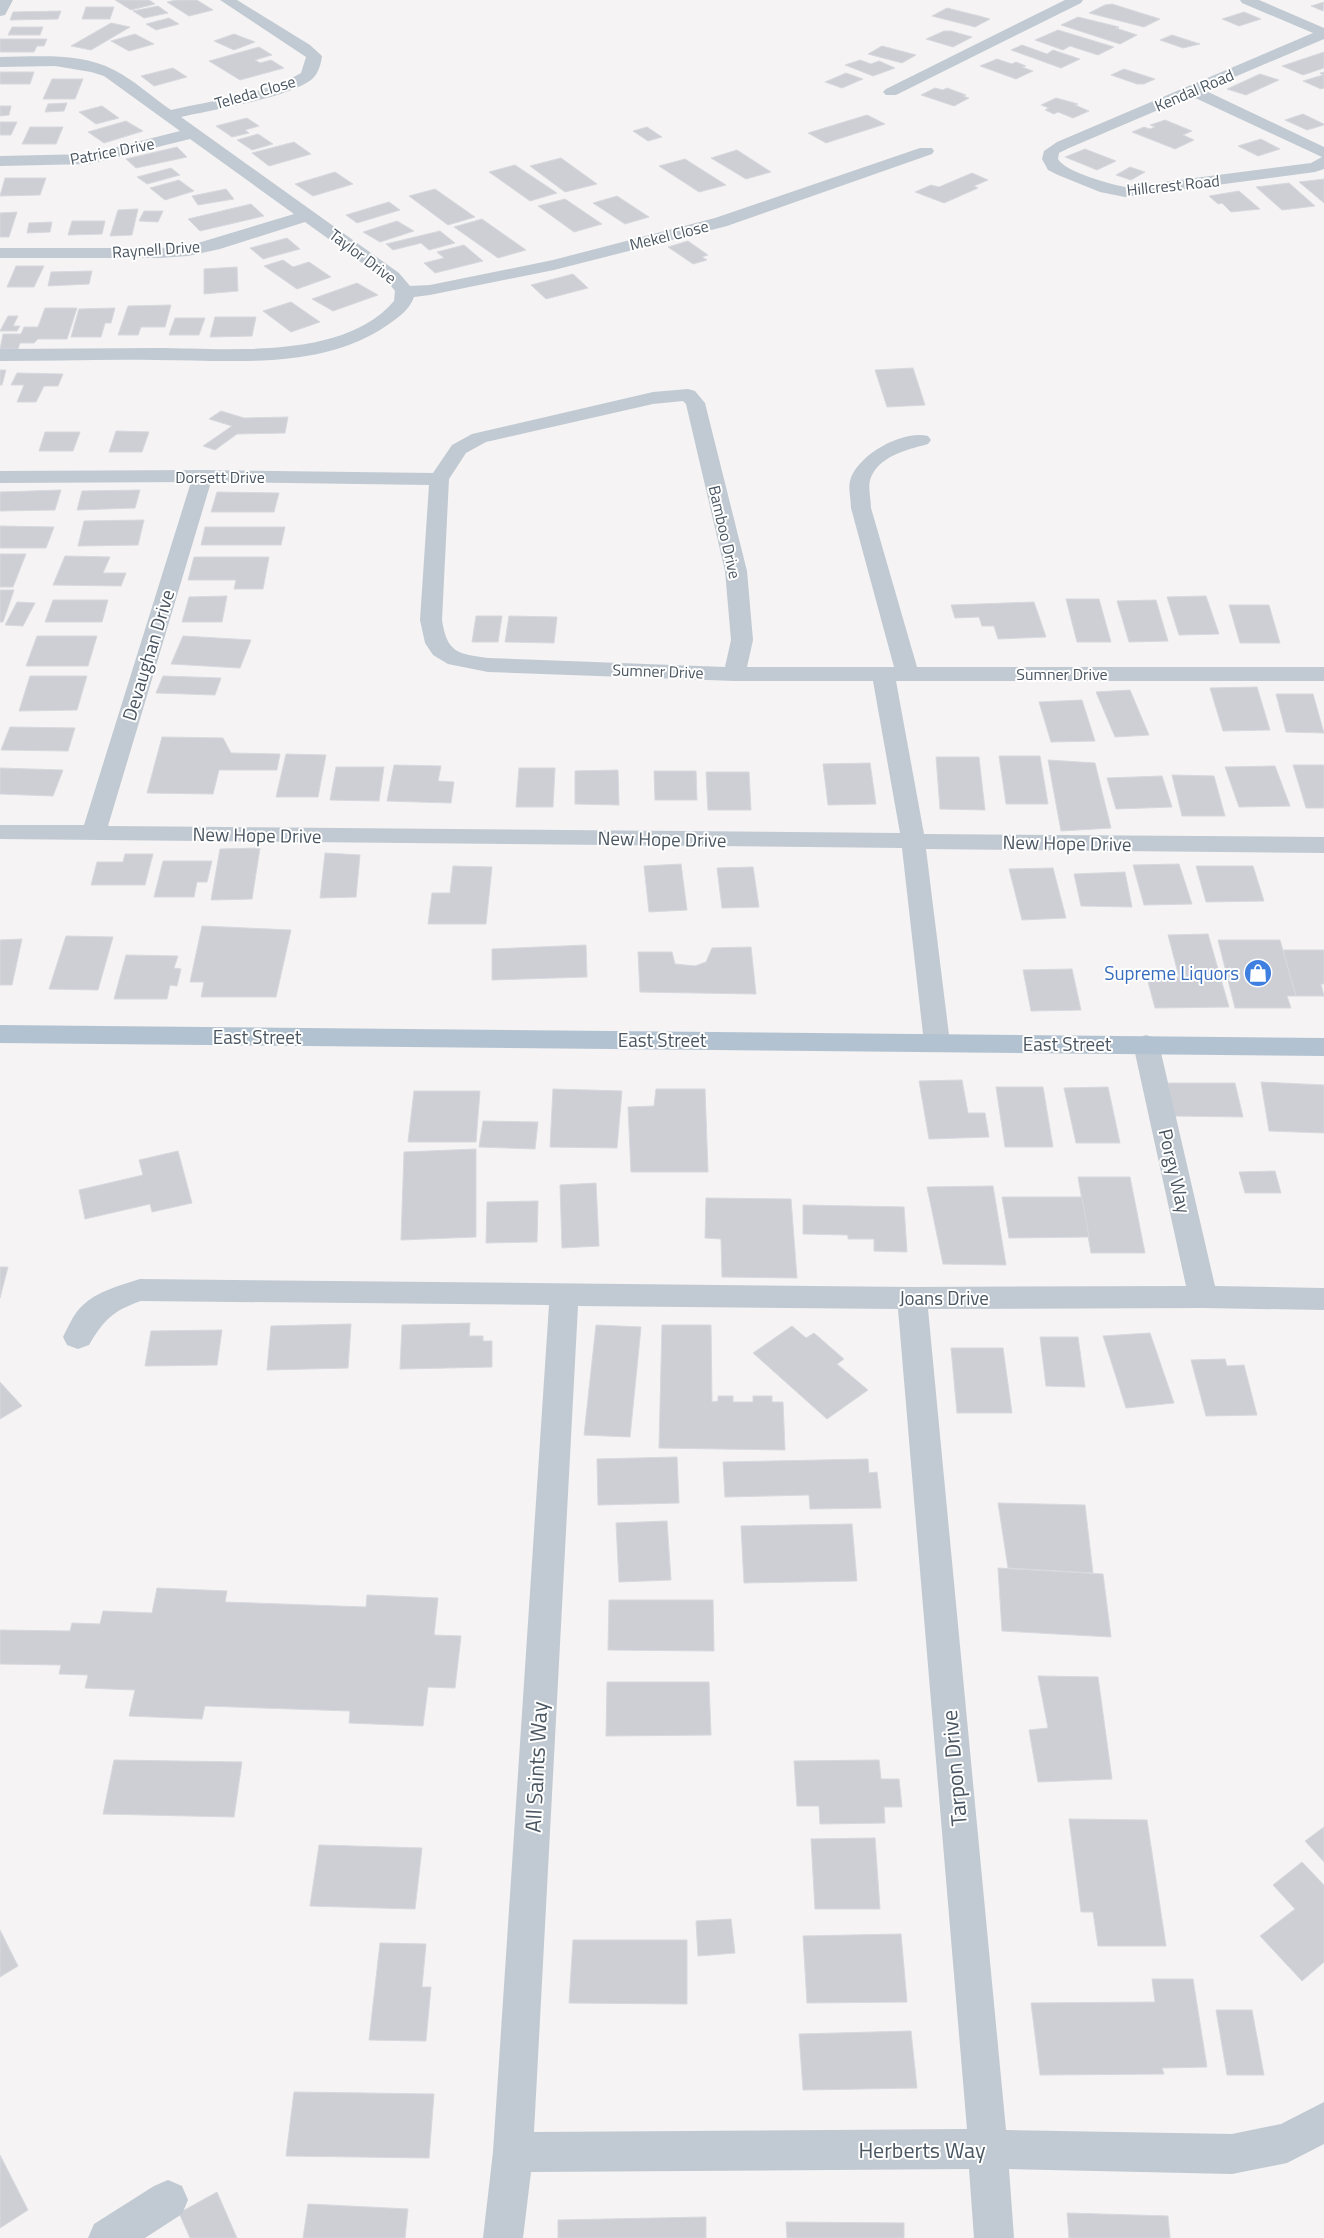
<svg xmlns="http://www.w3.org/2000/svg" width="1324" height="2238" viewBox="0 0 1324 2238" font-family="'Titillium Web',sans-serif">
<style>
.building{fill:#cdcfd5;stroke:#d7d9de}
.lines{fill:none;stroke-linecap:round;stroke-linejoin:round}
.minor{fill:#c1cad2;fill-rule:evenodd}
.major{fill:#b3c2d1;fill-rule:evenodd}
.labels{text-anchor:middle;stroke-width:4;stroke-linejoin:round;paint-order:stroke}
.far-street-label{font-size:16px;fill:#4a5661;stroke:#fff}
.street-label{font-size:19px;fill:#4a5661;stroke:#fff}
.shop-label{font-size:19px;fill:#366cbe;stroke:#fff;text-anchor:end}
.near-street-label{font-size:22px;fill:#4a5661;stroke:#fff}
</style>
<rect width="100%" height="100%" fill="#f5f3f3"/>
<g class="building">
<path d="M115,0h34l6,4 -24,6z"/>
<path d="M176,0h21l16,10 -24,6 -22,-14z"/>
<path d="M1324,2l-1,9 -12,-5z"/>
<path d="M1112,4l48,15 -16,8 -55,-14 16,-8z"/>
<path d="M158,6l10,7 -24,5 -11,-7z"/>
<path d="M86,7h28l-4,12h-28z"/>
<path d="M947,8l32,8 11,3 -15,8 -43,-11z"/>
<path d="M61,11l-3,8 -48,1 3,-8z"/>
<path d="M1244,12l17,7 -22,7 -17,-7z"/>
<path d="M1078,17l41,10 -3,1 21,7 -17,9 -59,-19z"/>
<path d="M169,18l10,6 -23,6 -10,-6z"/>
<path d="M111,23l19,4 -39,23 -20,-4z"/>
<path d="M12,27h31l-3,8h-32z"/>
<path d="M1058,30l56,17 -16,8 -28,-9 -7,4 -28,-10z"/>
<path d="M944,31h7l21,6 -19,10 -27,-8z"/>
<path d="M135,34l19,10 -25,7 -18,-10z"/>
<path d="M234,34l21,8 -21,8 -20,-9z"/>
<path d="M1172,35l28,9 -17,4 -23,-8z"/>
<path d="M0,39h47l-3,7h-7l-3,6h-34z"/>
<path d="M1022,45l25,9 6,-4 27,9 -19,9 -50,-18z"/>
<path d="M882,46l34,9 -14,8 -34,-9z"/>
<path d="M259,47l13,8 -17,5 5,3 11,-3 13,8 -44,12 -31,-19z"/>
<path d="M1324,52v16l-21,7 -21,-9z"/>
<path d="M997,59l15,5 4,-2 10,4 -4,1 11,4 -17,8 -36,-13z"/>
<path d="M860,60l11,4 8,-3 16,7 -22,8 -28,-11z"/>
<path d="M173,68l14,9 -33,9 -13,-10z"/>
<path d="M1124,69l31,10 -11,5h-7l-26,-9z"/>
<path d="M0,72h34l-4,12h-30z"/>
<path d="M1324,72v16l-3,1 -18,-8 20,-6 -3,-2z"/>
<path d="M846,73l17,6 -21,9 -17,-6z"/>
<path d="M1260,74l19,6 -33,15 -19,-6z"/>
<path d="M52,79h31l-8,20h-32z"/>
<path d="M935,88l8,2 4,-2 19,7 -3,1 6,2 -15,8 -33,-11z"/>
<path d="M1056,98l22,6 -3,1 14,6 -16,7 -15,-6 -4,2 -9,-4 4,-2 -8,-3z"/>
<path d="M67,103l-3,8 -19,1 3,-8z"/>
<path d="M0,106h11l-2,9 -9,1z"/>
<path d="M102,106l17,12 -23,6 -17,-12z"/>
<path d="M1303,114l21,10v1l-17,5 -22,-10z"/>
<path d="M867,115l18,9 -59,19 -18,-10z"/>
<path d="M247,118l12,8 -14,4 4,3 -17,4 -16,-11z"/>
<path d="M1165,120l27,11 -9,4 11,5 -19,9 -43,-17 12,-5 6,2 5,-2 -5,-2z"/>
<path d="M126,121l17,10 -39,12 -16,-11z"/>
<path d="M0,122h17l-6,13h-11z"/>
<path d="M30,127h33l-7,17h-34z"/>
<path d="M647,127l15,10 -14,4 -15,-10z"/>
<path d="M258,134l15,10 -21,6 -15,-10z"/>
<path d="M1261,139l19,10 -22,7 -20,-10z"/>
<path d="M294,142l17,12 -42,12 -17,-13z"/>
<path d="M177,147l10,10 -51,11 -10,-9z"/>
<path d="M1085,149l31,12 -19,9 -32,-13z"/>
<path d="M737,150l34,22 -25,7 -35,-21z"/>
<path d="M561,158l36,26 -32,8 -35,-26z"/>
<path d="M685,159l41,26 -27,7 -40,-26z"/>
<path d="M515,165l42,28 -27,8 -41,-29z"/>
<path d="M1130,167l15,5 -14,8 -15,-5z"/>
<path d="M171,168l9,7 -33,9 -10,-7z"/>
<path d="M335,172l18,12 -40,12 -18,-12z"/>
<path d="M972,173l16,7 -14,6 4,2 -34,15 -29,-11 16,-7 8,2z"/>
<path d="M5,178h41l-6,17 -40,1z"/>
<path d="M1324,179v24l-25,-21z"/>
<path d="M179,180l15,11 -29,9 -15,-12z"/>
<path d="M1289,183l26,23 -33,4 -26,-23z"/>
<path d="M226,189l8,10 -36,6 -6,-9z"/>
<path d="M435,189l40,28 -27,8 -39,-29z"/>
<path d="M1239,191l21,18 -29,3 -9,-9 -4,1 -9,-8z"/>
<path d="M617,196l32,21 -24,7 -32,-21z"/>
<path d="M565,199l37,25 -28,8 -36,-26z"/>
<path d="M389,202l11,8 -43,13 -11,-8z"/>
<path d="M251,204l13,12 -64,15 -12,-12z"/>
<path d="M138,209l-6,26 -22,1 8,-26z"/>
<path d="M144,211h19l-5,11 -19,-1z"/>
<path d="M17,212l-8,25h-9v-24z"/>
<path d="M482,219l44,31 -28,8 -44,-31z"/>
<path d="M72,221h33l-3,13 -34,1z"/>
<path d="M397,221l17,10 -34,11 -17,-10z"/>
<path d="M52,222l-2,10 -23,1 2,-10z"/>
<path d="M440,231l15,12 -26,7 -8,-7 -28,7 -7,-6z"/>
<path d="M287,238l13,11 -37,10 -13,-11z"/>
<path d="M688,241l20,14 -6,2 5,3 -14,4 -25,-17z"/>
<path d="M464,245l19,16 -48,12 -11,-10 20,-5 -7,-6z"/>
<path d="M283,260l10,7 16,-5 22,15 -34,12 -33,-23z"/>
<path d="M16,266h28l-10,21h-27z"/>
<path d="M237,267l1,24 -34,3v-25z"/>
<path d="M92,271l-3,13 -41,2 3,-14z"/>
<path d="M573,274l15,14 -42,11 -15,-14z"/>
<path d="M357,283l21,12 -45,16 -21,-12z"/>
<path d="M291,302l29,20 -29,10 -28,-21z"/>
<path d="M171,305l-6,22h-24l-3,8h-20l10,-29z"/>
<path d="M45,308h32l-10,31h-29l-4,4h-14l-2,6h-18l3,-15h18l3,-7h14z"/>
<path d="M115,308l-4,15h-6l-4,14h-30l8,-28z"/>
<path d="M8,316h10l-5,10h7l-3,5h-17z"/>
<path d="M215,317h41l-4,19 -42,1z"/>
<path d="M175,318h30l-6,17h-30z"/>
<path d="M913,368l12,37 -38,2 -12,-37z"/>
<path d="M0,370h6l-4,15h-2z"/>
<path d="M17,373l46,1 -5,12h-14l-8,16h-19l7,-17h-13z"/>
<path d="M221,411l23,7 44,-1 -3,16 -48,1 -22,16 -12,-4 29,-20 -23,-7z"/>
<path d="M116,431l33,1 -7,20h-33z"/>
<path d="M45,432h35l-7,19h-34z"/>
<path d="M61,490l-6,20 -55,1v-19z"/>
<path d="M140,490l-5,18 -58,2 5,-19z"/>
<path d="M217,492l62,1 -5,19h-63z"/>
<path d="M144,520l-6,25 -60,1 6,-25z"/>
<path d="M0,526l54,1 -8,21h-46z"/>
<path d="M205,527h80l-4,18h-80z"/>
<path d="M0,554h26l-13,33h-13z"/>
<path d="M65,556l45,1 -7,16h23l-5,13 -68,-1z"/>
<path d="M194,557h75l-6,32h-29l2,-9h-48z"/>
<path d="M0,590h14l-11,32h-3z"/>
<path d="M227,596l-5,26h-40l7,-25z"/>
<path d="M1206,596l13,38 -40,1 -12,-38z"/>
<path d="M1066,599h33l12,43h-34z"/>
<path d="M53,600h55l-6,22h-57z"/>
<path d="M1156,600l12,41 -39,1 -12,-41z"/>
<path d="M17,602l18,1 -12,23 -18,-1z"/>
<path d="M1034,602l12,35 -48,2 -4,-13h-12l-3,-9 -24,1 -4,-13z"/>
<path d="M1229,605h40l11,38h-40z"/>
<path d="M476,616h26l-4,26h-26z"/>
<path d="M509,616l48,1 -3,26 -49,-1z"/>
<path d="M37,636h60l-9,30h-62z"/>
<path d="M183,636l68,4 -11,28 -69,-4z"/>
<path d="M30,676h57l-10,34 -58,1z"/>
<path d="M163,676l58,2 -6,17 -59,-2z"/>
<path d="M1257,687l13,43 -47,1 -13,-43z"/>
<path d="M1130,690l19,45 -34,2 -19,-45z"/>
<path d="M1276,694h37l11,39 -38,-1z"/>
<path d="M1082,700l13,41 -44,1 -12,-40z"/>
<path d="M10,727l65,1 -7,23 -67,-1z"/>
<path d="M162,737l61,1 8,15 49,1 -3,16h-58l-6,24 -66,-1z"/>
<path d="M286,754l40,1 -8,42h-42z"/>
<path d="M999,756h41l8,48h-42z"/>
<path d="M936,757h43l6,53 -45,-1z"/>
<path d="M1048,760l47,3 16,65 -50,3z"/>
<path d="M870,763l6,41 -48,1 -5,-41z"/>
<path d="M394,765l47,1 -3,15 16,1 -3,21 -64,-2z"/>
<path d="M1293,765h31v43h-18z"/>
<path d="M1275,766l15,40 -51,1 -14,-40z"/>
<path d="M336,767h48l-5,34 -49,-1z"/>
<path d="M0,768l63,2 -10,26 -53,-2z"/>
<path d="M519,768h36l-2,39h-37z"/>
<path d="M618,770l1,35 -44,-1v-33z"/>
<path d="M654,771h42l1,29h-42z"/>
<path d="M706,772h43l2,38h-43z"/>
<path d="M1172,775l42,1 11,40h-43z"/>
<path d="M1162,776l10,31 -56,2 -9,-31z"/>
<path d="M260,848l-8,51 -41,1 9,-51z"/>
<path d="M325,853l35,2 -4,42 -36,1z"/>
<path d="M125,854h28l-8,31h-54l6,-23h26z"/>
<path d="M163,861h49l-5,21h-10l-3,15h-40z"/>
<path d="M681,864l6,46 -38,2 -5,-46z"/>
<path d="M1179,864l13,40 -48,1 -11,-40z"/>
<path d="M453,866l39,1 -6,57h-58l4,-31h18z"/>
<path d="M1196,866h57l11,35 -58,1z"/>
<path d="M753,867l6,40 -37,1 -5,-40z"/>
<path d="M1053,868l13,50 -44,2 -13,-51z"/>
<path d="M1125,872l7,35 -51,-1 -7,-32z"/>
<path d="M202,926l89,4 -15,67h-75l3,-15h-14z"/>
<path d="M1208,934l21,73 -74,1 -8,-30 32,-1 -11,-42z"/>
<path d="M66,936l47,1 -15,53 -49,-1z"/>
<path d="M22,939l-10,46h-12v-45z"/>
<path d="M1218,940h62l16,56h-9l4,12h-56z"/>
<path d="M586,945l1,32 -95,3v-31z"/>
<path d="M751,947l5,47 -116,-2 -2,-40h34l3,12 20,2 11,-4 6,-14z"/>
<path d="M1283,950h41v34h-3l3,12h-28z"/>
<path d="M126,955l52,1 -4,12 7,1 -4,17 -7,-1 -3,14h-53z"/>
<path d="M1072,969l9,41 -50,1 -8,-41z"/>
<path d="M962,1080l6,33h17l4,24 -60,2 -10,-58z"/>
<path d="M1261,1082l63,3v48l-55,-2z"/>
<path d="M1168,1083h67l8,34 -68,-1z"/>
<path d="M996,1087h47l10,60h-48z"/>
<path d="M1108,1087l12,56h-44l-12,-55z"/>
<path d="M553,1089l69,2 -5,57 -67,-1z"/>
<path d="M656,1089h49l3,83h-77l-3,-65 26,-1z"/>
<path d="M414,1091h66l-4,51h-68z"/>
<path d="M483,1121l55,1 -3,27 -56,-2z"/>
<path d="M476,1149v88l-75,3 3,-88z"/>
<path d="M178,1151l14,52 -40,9 -2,-8 -65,15 -6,-29 64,-15 -4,-15z"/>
<path d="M1275,1171l6,22h-36l-6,-21z"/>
<path d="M1078,1177h52l15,76h-54z"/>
<path d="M596,1183l3,63 -37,2 -2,-63z"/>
<path d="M993,1186l13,79 -63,-1 -16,-77z"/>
<path d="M1002,1197h80l7,40 -80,1z"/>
<path d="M706,1198l85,1 6,79 -75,-1 -1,-38 -16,-1z"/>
<path d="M538,1201l-1,41 -51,1 1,-41z"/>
<path d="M803,1205l101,2 3,45 -33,-1v-12h-26v-4l-45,-1z"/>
<path d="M0,1267h8l-8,31z"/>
<path d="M470,1323l-1,13h14v5h9v26l-92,2 2,-44z"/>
<path d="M351,1324l-3,44 -81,2 4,-44z"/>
<path d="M596,1325l45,2 -11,110 -46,-2z"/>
<path d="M662,1325h49l1,77 6,-1v-5h15v6h20v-6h19v6h11l2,48 -126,-2z"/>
<path d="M792,1326l14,12 8,-5 30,26 -7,5 31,26 -41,29 -74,-66z"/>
<path d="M222,1330l-5,35 -72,1 6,-35z"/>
<path d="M1150,1333l24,70 -48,5 -23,-72z"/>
<path d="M1040,1337h38l7,50 -39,-1z"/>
<path d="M951,1348h52l9,65h-55z"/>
<path d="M1225,1359l2,7 17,-1 13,50 -51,1 -15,-56z"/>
<path d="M0,1382l22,24 -22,13z"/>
<path d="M677,1457l2,46 -81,2 -1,-46z"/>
<path d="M868,1459l1,14 8,-1 4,36 -71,1 -1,-14 -84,2 -2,-35z"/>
<path d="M998,1503l87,2 8,68 -85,-5z"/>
<path d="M667,1521l4,59 -52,2 -3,-59z"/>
<path d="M852,1524l5,57 -113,2 -3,-57z"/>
<path d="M998,1568l105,6 8,63 -109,-6z"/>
<path d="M157,1588l70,3 -2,11 141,5 1,-12 71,3 -4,37 27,1 -6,52 -27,-1 -5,39 -74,-3 1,-12 -145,-5 -3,13 -73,-3 6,-26 -50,-2 3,-13 -29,-1 2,-9 -61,-1v-34l70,1 2,-8 28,1 3,-13 49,2z"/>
<path d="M609,1600h104l1,51 -106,-1z"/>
<path d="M1038,1676l60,1 14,102 -74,3 -9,-52 19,-2z"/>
<path d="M607,1682h102l2,53 -105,1z"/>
<path d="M114,1760l128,2 -8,55 -131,-3z"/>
<path d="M879,1760l2,19h18l3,28h-18l1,16 -65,1 -1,-18h-22l-3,-45z"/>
<path d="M1069,1819l78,1 19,126h-68l-5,-34h-12z"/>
<path d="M1324,1827v35l-19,-21z"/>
<path d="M875,1838l5,71h-65l-4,-70z"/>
<path d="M319,1845l103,3 -7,61 -105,-3z"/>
<path d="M1302,1862l22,23v77l-22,19 -42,-45 35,-27 -22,-24z"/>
<path d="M731,1919l4,34 -37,3 -2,-35z"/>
<path d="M0,1930l18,36 -18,11z"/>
<path d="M901,1934l6,68 -100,1 -4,-67z"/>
<path d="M573,1940h114v64l-118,-1z"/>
<path d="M380,1943l46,1 -4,43h9l-5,54 -57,-1z"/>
<path d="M1152,1979h41l14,88 -45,1 2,6 -124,1 -9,-72 124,-1z"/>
<path d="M1216,2010h36l12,65h-37z"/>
<path d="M911,2031l6,57 -114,2 -4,-56z"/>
<path d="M294,2092l140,2 -5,64 -143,-2z"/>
<path d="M0,2155l28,55 -28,18z"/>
<path d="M217,2192l20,46h-47l-11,-25z"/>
<path d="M308,2204l100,5 -3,29h-102z"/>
<path d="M1067,2213l101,3 2,22h-101z"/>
<path d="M706,2217v21h-148v-18z"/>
<path d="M786,2222l118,1v15h-117z"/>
</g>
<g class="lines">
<g class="minor">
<path d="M0,0h13l-8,15 -5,1z"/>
<path d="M220,0h17l73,45 12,11c-1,8 -4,19 -11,24 -24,18 -99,30 -130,37l218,156 11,13 20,-1 123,-25 162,-42 205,-70h12l2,3 -2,3 -205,72 -173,44 -124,25 -16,2c-4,12 -15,20 -25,27 -66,47 -157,36 -233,36 -52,-1 -104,1 -156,1v-12c52,0 104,-1 156,-1 70,0 187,13 238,-47l1,-10 -8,-10 -82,-59 -85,27 -32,7 -28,2h-160v-10h160l28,-2 106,-32 -104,-75 -101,25 -89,2v-10l89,-2 91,-23 -76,-55 -13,-4 -36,-6 -55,1v-10c37,0 80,-5 114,13 20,10 38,27 57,40 42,-10 92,-15 130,-37l5,-16z"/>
<path d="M1065,0h18l-2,3 -185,92h-10l-3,-3 3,-3z"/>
<path d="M1240,0h19l65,28v11l-120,51 120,57v22l-9,3 -190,25 -25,-5 -42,-17 -10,-5 -6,-11 2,-8 13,-9 256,-109 -71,-30zM1191,96l131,61 -11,6 -186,24c-15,-3 -60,-15 -67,-28l1,-6 10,-5z"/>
<path d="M688,389l7,2 10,12 42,168 6,69 -6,27h147l-43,-159c0,-8 -3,-20 -1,-27 7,-26 52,-51 78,-45l3,4 -3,4c-22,6 -50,12 -58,36 -2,8 1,20 1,28l46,159h407v14h-428l28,153 400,3v16l-398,-4 24,194 -4,6 -9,3 -9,-3 -4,-6 -22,-195 -902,-9v-14h84l107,-343 -191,1v-12l203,-1 230,3 19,-28 20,-11 181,-42zM683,401l3,3 39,167 6,69 -6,27 -237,-9c-30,-4 -41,-5 -46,-38l7,-141 17,-26 20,-11 167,-38zM211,482l218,3 -9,135 5,23 8,12 15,9 40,8 247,9h138l27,152 -792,-7z"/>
<path d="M1146,1035l9,3 4,6 56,242 109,2v22l-121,-2 -275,1 78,821 226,4 49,-10 43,-22v42l-37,19 -55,11 -223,-5 5,69h-40l-5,-69 -438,3 -8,66h-40l10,-86 56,-847 -408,-4c-29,10 -37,19 -52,44l-11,4 -11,-4 -4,-8c5,-10 11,-24 19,-31 15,-15 39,-21 58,-27l772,8 274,-1 -53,-242 4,-6zM578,1306l320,3 69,820 -433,3z"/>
<path d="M168,2180l14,6 6,14 -6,14 -37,24h-57l6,-14 60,-38z"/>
</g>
<path class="major" d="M0,1025l1324,13v18l-1324,-13z"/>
</g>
<defs>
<symbol id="shop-disc" viewBox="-11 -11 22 22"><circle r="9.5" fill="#3f7fe0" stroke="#fff"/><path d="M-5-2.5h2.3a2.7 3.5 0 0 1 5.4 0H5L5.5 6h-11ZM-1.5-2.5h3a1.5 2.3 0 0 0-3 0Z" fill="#fff"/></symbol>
</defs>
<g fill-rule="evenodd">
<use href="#shop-disc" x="1242" y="957" width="32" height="32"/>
</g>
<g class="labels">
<g class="far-street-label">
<text transform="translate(1194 90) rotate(-23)" y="6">Kendal Road</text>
<text transform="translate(255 92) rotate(-16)" y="6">Teleda Close</text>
<text transform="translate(112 151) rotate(-11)" y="6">Patrice Drive</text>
<text transform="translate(1173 185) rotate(-6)" y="6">Hillcrest Road</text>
<text transform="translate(669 235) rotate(-14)" y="6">Mekel Close</text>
<text transform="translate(156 249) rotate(-4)" y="6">Raynell Drive</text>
<text transform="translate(363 256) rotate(37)" y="6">Taylor Drive</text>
<text x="220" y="483">Dorsett Drive</text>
<text transform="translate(725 532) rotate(77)" y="6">Bamboo Drive</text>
<text transform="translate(658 671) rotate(2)" y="6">Sumner Drive</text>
<text x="1062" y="680">Sumner Drive</text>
</g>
<g class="street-label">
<text transform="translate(148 655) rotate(-73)" y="7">Devaughan Drive</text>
<text transform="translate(257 835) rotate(1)" y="7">New Hope Drive</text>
<text transform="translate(662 839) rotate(1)" y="7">New Hope Drive</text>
<text transform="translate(1067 843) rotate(1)" y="7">New Hope Drive</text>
<text x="257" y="1044">East Street</text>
<text x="662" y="1047">East Street</text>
<text x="1067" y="1051">East Street</text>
<text transform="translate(1175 1171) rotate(77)" y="7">Porgy Way</text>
<text x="944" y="1305">Joans Drive</text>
</g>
<g class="shop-label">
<text x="1239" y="980">Supreme Liquors</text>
</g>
<g class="near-street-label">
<text transform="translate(536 1767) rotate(-87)" y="8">All Saints Way</text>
<text transform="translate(954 1768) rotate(-95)" y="8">Tarpon Drive</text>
<text x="922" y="2158">Herberts Way</text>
</g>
</g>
</svg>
